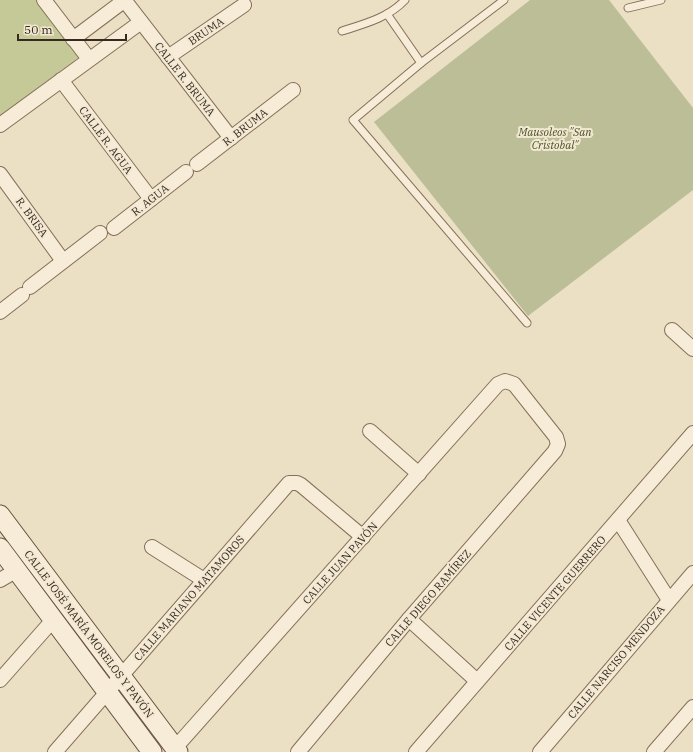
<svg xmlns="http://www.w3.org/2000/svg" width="693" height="752" viewBox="0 0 693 752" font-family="'IBM Plex Serif',serif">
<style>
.green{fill:#c5c998}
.cemetery{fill:#bbbe97}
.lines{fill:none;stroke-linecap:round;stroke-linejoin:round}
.lane-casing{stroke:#85705b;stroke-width:9}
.street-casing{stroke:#85705b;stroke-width:16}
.secondary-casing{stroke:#67523f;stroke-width:21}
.lane{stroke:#f7ecd7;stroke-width:7}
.street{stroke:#f7ecd7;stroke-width:14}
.secondary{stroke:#f7ecd7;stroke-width:19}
.labels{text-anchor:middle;stroke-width:4;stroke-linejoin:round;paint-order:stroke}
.street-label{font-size:11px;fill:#36291f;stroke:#f3e9d3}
.park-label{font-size:11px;font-style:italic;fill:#475126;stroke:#f3e9d3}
</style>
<rect width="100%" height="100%" fill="#ebdfc4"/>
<path class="green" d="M0,0h37l42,57 -79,59z"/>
<path class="cemetery" d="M530,0h79l84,108v82l-165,126 -154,-194z"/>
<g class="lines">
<defs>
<g id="lane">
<path d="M504,0l-83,63 -68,57 174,203"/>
<path d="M628,8l33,-8"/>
<path d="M387,14l34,49"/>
<path d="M342,31c22,-7 46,-13 63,-31"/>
</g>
<g id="street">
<path d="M44,0l45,59"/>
<path d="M125,1l106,137"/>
<path d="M73,39l52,-39"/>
<path d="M168,57l76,-52"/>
<path d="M61,80l90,119"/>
<path d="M0,125l141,-103"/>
<path d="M197,164l96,-74"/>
<path d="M0,174l63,87"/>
<path d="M114,228l72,-56"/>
<path d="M30,287l70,-54"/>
<path d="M0,312l22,-17"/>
<path d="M672,330l21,19"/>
<path d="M370,431l49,43"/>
<path d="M618,520l51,80"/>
<path d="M152,547l52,33"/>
<path d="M0,580l17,-10"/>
<path d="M409,619l68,62"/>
<path d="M0,680l53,-60"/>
<path d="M175,748l323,-364 7,-3 9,3 42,53 2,7 -3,7 -146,168 -111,133"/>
<path d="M55,752l234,-269h8l4,2 62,52"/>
<path d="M416,752l277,-319"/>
<path d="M540,752l153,-179"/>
<path d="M654,752l39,-45"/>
</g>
<g id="secondary">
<path d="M0,515l178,237"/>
<path d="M0,548l152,204"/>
</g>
</defs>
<use href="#lane" class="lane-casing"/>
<use href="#street" class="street-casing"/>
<use href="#secondary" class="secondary-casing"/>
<use href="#lane" class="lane"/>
<use href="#street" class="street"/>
<use href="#secondary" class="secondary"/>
</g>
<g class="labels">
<g class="street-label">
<text transform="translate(206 31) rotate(-34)" y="4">BRUMA</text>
<text transform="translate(185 79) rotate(52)" y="4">CALLE R. BRUMA</text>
<text transform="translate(245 127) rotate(-38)" y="4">R. BRUMA</text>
<text transform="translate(106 140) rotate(53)" y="4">CALLE R. AGUA</text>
<text transform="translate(150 200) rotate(-38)" y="4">R. AGUA</text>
<text transform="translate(32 217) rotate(54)" y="4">R. BRISA</text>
<text transform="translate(340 563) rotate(-48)" y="4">CALLE JUAN PAVÓN</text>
<text transform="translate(555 593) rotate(-49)" y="4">CALLE VICENTE GUERRERO</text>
<text transform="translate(189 598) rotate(-49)" y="4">CALLE MARIANO MATAMOROS</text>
<text transform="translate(428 598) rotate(-49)" y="4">CALLE DIEGO RAMÍREZ</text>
<text transform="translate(89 634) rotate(53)" y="4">CALLE JOSÉ MARÍA MORELOS Y PAVÓN</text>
<text transform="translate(616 662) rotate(-50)" y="4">CALLE NARCISO MENDOZA</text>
</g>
<g class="park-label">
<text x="555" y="136">Mausoleos "San<tspan x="555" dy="13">Cristobal"</tspan></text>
</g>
</g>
<path d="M18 34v6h108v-6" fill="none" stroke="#36291f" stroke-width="2"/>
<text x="24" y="34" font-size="12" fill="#36291f" stroke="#f3e9d3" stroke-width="3" paint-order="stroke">50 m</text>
</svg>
